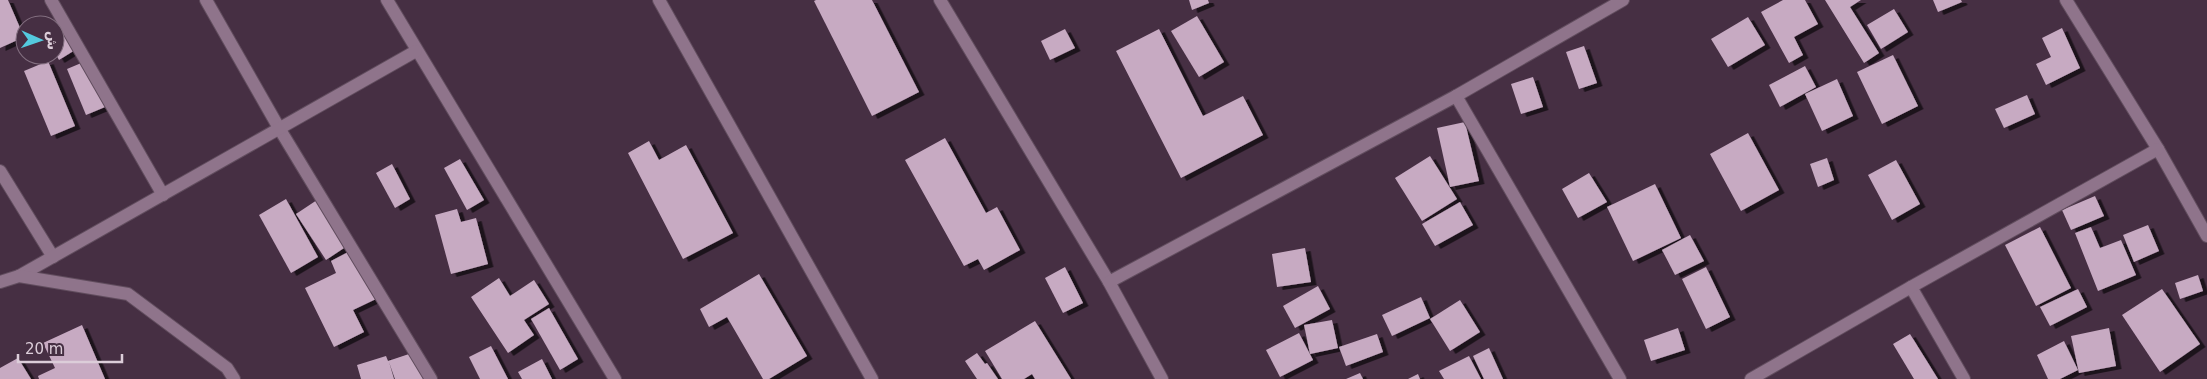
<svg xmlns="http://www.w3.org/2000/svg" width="2207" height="379" viewBox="0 0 2207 379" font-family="'DejaVu Sans',Cairo,sans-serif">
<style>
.building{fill:#c7aac2;filter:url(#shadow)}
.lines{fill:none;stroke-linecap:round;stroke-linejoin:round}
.minor-casing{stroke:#614d5e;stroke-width:14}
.minor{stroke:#8f748b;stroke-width:12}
</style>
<defs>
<filter id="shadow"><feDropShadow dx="5.5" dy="3" stdDeviation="0" flood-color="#0009"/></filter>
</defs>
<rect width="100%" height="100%" fill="#462f43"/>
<g class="building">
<path d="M0,0h8l16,37 -24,11z"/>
<path d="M816,0h56l47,92 -47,24 -58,-115z"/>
<path d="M1189,0h19l1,3 -17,7z"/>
<path d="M1783,0h22l13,24 -24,13 9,18 -14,8 -28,-51z"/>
<path d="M1825,0h36l-11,7 29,46 -15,10z"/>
<path d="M1933,0h28l1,2 -24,10z"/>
<path d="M1894,9l14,23 -27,17 -14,-24z"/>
<path d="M1197,16l27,46 -25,15 -28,-46z"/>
<path d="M1748,17l17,28 -37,22 -17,-28z"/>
<path d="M60,23l15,27 -16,10 -4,-7v-27z"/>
<path d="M2062,28l18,40 -34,17 -10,-21 15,-7 -9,-19z"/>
<path d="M1065,29l10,19 -25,12 -9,-19z"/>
<path d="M1159,29l44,87 40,-20 20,39 -82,43 -65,-127z"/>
<path d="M1584,46l13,37 -18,6 -13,-37z"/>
<path d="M1893,55l25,51 -36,18 -25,-52z"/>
<path d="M48,61l27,65 -24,10 -27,-65z"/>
<path d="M86,61l19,46 -19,8 -19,-46z"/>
<path d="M1805,66l11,21 -36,20 -11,-22z"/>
<path d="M1533,77l10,30 -22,7 -10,-30z"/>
<path d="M1837,79l16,37 -31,15 -17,-37z"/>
<path d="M2027,95l8,19 -31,14 -9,-19z"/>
<path d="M1465,122l14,59 -29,6 -13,-59z"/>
<path d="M1748,133l31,57 -38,21 -31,-57z"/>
<path d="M945,138l41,75 11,-6 23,43 -36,20 -6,-11 -14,7 -59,-106z"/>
<path d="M649,141l10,19 27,-15 47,88 -50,26 -55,-106z"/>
<path d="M1430,156l27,43 -35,22 -27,-43z"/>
<path d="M1827,158l7,22 -16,7 -8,-23z"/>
<path d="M460,159l24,41 -17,10 -23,-42z"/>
<path d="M1896,160l24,44 -28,16 -24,-45z"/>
<path d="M392,164l18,35 -15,9 -19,-35z"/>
<path d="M1589,173l18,29 -29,16 -16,-29z"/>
<path d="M1655,184l26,54 -48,23 -26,-54z"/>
<path d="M2095,196l9,20 -33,14 -9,-20z"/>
<path d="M320,198l30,46 -24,16 -30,-46z"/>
<path d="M286,199l32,58 -27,16 -32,-58z"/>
<path d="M1460,202l13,23 -38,21 -13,-22z"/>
<path d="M457,209l4,13 15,-4 12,46 -37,10 -16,-59z"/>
<path d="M2148,225l11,26 -25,11 -11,-27z"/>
<path d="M2040,227l31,61 -35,18 -31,-61z"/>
<path d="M2091,227l9,21 21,-8 15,35 -38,16 -23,-58z"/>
<path d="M1690,235l14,26 -29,14 -13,-25z"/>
<path d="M1305,248l6,34 -34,5 -5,-33z"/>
<path d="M352,250l24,49 -23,11 11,22 -30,15 -29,-59 31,-15 -5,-12z"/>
<path d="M1065,267l18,36 -20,10 -18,-35z"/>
<path d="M1706,267l24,50 -24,12 -24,-50z"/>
<path d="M759,274l48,82 -38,23h-6l-36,-62 -18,10 -9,-18z"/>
<path d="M2198,275l5,16 -23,8 -5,-16z"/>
<path d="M499,278l11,18 24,-16 15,24 -25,16 10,15 -26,18 -37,-56z"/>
<path d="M1318,286l12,23 -35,19 -12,-22z"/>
<path d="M2078,289l9,18 -37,19 -10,-19z"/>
<path d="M2162,289l38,55 -40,28 -38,-57z"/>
<path d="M1421,297l9,21 -38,18 -10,-21z"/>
<path d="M1460,300l20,32 -30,19 -20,-32z"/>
<path d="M549,308l29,51 -18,11 -29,-51z"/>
<path d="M1332,320l6,28 -28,6 -6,-29z"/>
<path d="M1035,321l36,58h-36l-3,-5 -8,5h-22l-17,-28z"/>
<path d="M82,325l23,54h-66l-1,-3 17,-8 -12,-25z"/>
<path d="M1678,328l7,22 -34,11 -7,-21z"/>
<path d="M2109,328l7,38 -37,7 -8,-37z"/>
<path d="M1299,333l14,27 -33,17 -14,-27z"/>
<path d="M1377,334l6,18 -37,14 -7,-19z"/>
<path d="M1910,334l28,45h-24l-21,-35z"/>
<path d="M2064,341l14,29 -18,9h-12l-11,-24z"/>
<path d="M491,346l17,33h-28l-11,-22z"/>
<path d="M1489,348l14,31h-19l-11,-23z"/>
<path d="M415,352l8,27h-28l-6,-17 5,17h-33l-4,-14 29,-9 2,5z"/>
<path d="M977,353l8,11 2,-1 11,16h-21l-12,-18z"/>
<path d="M1469,356l12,23h-37l-5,-8z"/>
<path d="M18,358l13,21h-31v-11z"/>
<path d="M542,359l10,20h-30l-4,-7z"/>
<path d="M1360,373l3,6h-17z"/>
<path d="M1418,374l2,5h-12z"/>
</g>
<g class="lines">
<defs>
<g id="minor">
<path d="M51,0l112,195"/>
<path d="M206,0l73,128 152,251"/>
<path d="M387,0l228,379"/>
<path d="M659,0l213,379"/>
<path d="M940,0l169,282 53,97"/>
<path d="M2066,0l92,149 49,87"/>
<path d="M1456,96l164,283"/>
<path d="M0,171l53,86"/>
<path d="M19,276l397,-225"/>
<path d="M0,282l19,-6 109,18 99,74 7,11"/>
<path d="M1109,282l347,-186 167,-96"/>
<path d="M1911,287l53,92"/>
<path d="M1751,379l160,-92 247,-138"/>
</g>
</defs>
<use href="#minor" class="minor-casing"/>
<use href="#minor" class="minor"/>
</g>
<g transform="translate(40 40) rotate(92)"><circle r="24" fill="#462f43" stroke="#826e7f"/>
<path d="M0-4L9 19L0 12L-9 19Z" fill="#54cade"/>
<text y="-8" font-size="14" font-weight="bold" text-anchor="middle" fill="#dccdd9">ش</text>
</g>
<path d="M18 354v8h104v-8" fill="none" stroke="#dccdd9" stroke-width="2.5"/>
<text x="25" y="354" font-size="15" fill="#dccdd9" stroke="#462f43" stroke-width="4" paint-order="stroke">20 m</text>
</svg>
